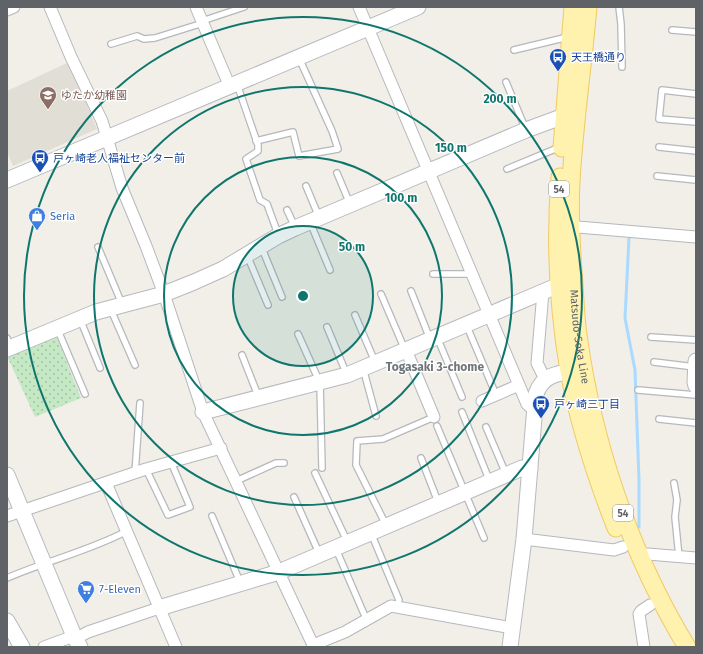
<svg xmlns="http://www.w3.org/2000/svg" width="703" height="654" viewBox="0 0 703 654" font-family="'Fira Sans','Noto Sans JP',sans-serif">
<style>
.education{fill:#e1ded6}
.park{fill:url(#park-dots)}
.lines{fill:none;stroke-linecap:round;stroke-linejoin:round}
.stream{stroke:#aadaff;stroke-width:3}
.lane-casing{stroke:#b5b8bc;stroke-width:8}
.street-casing{stroke:#b5b8bc;stroke-width:13}
.secondary-casing{stroke:#b6babf;stroke-width:17}
.primary-casing{stroke:#f2c960;stroke-width:19}
.lane{stroke:#fff;stroke-width:5.5}
.street{stroke:#fff;stroke-width:11}
.secondary{stroke:#fff;stroke-width:15}
.primary{stroke:#fff2af;stroke-width:17}
.ring{fill:none;stroke:#0f766e;stroke-width:2}
.labels{text-anchor:middle;stroke-width:3;stroke-linejoin:round;paint-order:stroke}
.shield{fill:#fff;stroke:#8f9295;stroke-width:1}
.shield-label{font-size:10px;font-weight:bold;fill:#5f6368}
.transit-label{font-size:11px;fill:#164399;stroke:#fff;text-anchor:start}
.education-label{font-size:11px;fill:#785e54;stroke:#fff;text-anchor:start}
.shop-label{font-size:11px;fill:#366cbe;stroke:#fff;text-anchor:start}
.street-label{font-size:11px;fill:#5f6368;stroke:#fff}
.neighbourhood-label{font-size:12px;font-weight:bold;fill:#70757a;stroke:#fff}
.centre{fill:#0f766e;stroke:#fff;stroke-width:2}
.ring-label{font-size:12px;text-anchor:middle;font-weight:bold;fill:#0f766e;stroke:#fff;stroke-width:3;stroke-linejoin:round;paint-order:stroke}
</style>
<defs>
<pattern id="park-dots" width="8" height="8" patternUnits="userSpaceOnUse"><rect width="8" height="8" fill="#c5e8c5"/><path d="M2 2h.1M6 6h.1" fill="none" stroke="#a3c0a4" stroke-width="1.8" stroke-linecap="round"/></pattern>
</defs>
<rect width="100%" height="100%" fill="#f1efe8"/>
<path class="education" d="M69,62l28,67 -84,37 -6,-14v-61z"/>
<path class="park" d="M56,336l25,62 -46,19 -28,-61z"/>
<g class="lines">
<path class="stream" d="M629,238l-4,80 10,52 4,110v47"/>
<defs>
<g id="lane">
<path d="M619,7l2,17 1,43"/>
<path d="M202,21l42,-14"/>
<path d="M672,30l24,2"/>
<path d="M111,44l26,-8 7,3 11,-1 48,-15"/>
<path d="M514,50l54,-13"/>
<path d="M506,82l20,48"/>
<path d="M237,84l21,61v6l-12,8 14,41 7,4 11,30"/>
<path d="M696,94l-34,-4 -3,29 37,3"/>
<path d="M256,141l37,-9 6,24 39,-7 -6,-18 -33,-73"/>
<path d="M659,147l37,4"/>
<path d="M507,169l53,-22"/>
<path d="M337,173l13,31"/>
<path d="M657,176l39,4"/>
<path d="M306,186l13,31"/>
<path d="M287,210l8,17"/>
<path d="M310,222l20,48"/>
<path d="M261,246l21,51"/>
<path d="M98,247l24,57"/>
<path d="M247,255l21,50"/>
<path d="M433,274h39"/>
<path d="M411,291l19,48"/>
<path d="M381,294l24,56"/>
<path d="M111,310l24,55"/>
<path d="M355,315l20,47"/>
<path d="M80,319l20,49"/>
<path d="M466,324l30,71"/>
<path d="M327,327l20,48"/>
<path d="M57,328l28,66"/>
<path d="M298,334l22,49 2,85"/>
<path d="M437,337l25,60"/>
<path d="M651,337l45,3"/>
<path d="M7,338l4,9"/>
<path d="M242,355l17,43"/>
<path d="M654,362l41,5"/>
<path d="M363,368l13,48"/>
<path d="M638,390l58,5"/>
<path d="M462,412l28,70"/>
<path d="M659,419l37,4"/>
<path d="M437,426l47,112"/>
<path d="M486,427l20,47"/>
<path d="M421,458l17,44"/>
<path d="M146,469l22,46 22,-8 -19,-45"/>
<path d="M135,473l5,-70"/>
<path d="M315,473l32,68"/>
<path d="M236,481l40,-18h8"/>
<path d="M674,483l3,17 -2,17 4,40"/>
<path d="M294,497l25,56"/>
<path d="M212,516l28,66"/>
<path d="M386,525l-30,-60 1,-24 26,-2 51,-22"/>
<path d="M371,533l28,67 -2,7"/>
<path d="M336,549l28,65"/>
<path d="M7,578c39,-17 82,-27 120,-47"/>
</g>
<g id="street">
<path d="M50,7l21,50 31,64 20,67 24,58 18,48 39,118 111,235"/>
<path d="M196,7l34,80"/>
<path d="M359,7l168,397 8,7"/>
<path d="M7,10l7,-3"/>
<path d="M566,226l130,11"/>
<path d="M543,292l-6,71 8,16"/>
<path d="M406,350l28,67"/>
<path d="M482,401l37,-16"/>
<path d="M106,483l70,164"/>
<path d="M7,516l139,-47 75,-21"/>
<path d="M524,539l90,11 9,-3"/>
<path d="M640,557l8,-3 48,4"/>
<path d="M75,639l13,-7 71,-24"/>
<path d="M313,645l32,-13 46,-26 121,22"/>
<path d="M44,647l30,-11"/>
<path d="M644,647l-5,-33 2,-3 9,-6"/>
</g>
<g id="secondary">
<path d="M7,180l411,-173"/>
<path d="M7,349l89,-37 68,-18 30,-12 29,-13 55,-33 17,-8 231,-98 38,-14"/>
<path d="M696,361l-1,21 1,4"/>
<path d="M203,412l144,-37 212,-90"/>
<path d="M7,475l67,161 6,11"/>
<path d="M159,608l120,-36 243,-104 8,1"/>
<path d="M7,621l15,26"/>
<path d="M510,647l14,-108 12,-145c7,-21 25,-21 44,-24"/>
</g>
<g id="primary">
<path id="s1" d="M588,7c-5,59 -14,117 -17,175 -2,30 0,60 2,90 2,21 2,42 5,63 15,109 52,218 109,312"/>
<path d="M562,148l11,-141"/>
<path d="M560,177c-5,64 -2,130 9,194 10,54 27,106 47,157"/>
</g>
</defs>
<use href="#lane" class="lane-casing"/>
<use href="#street" class="street-casing"/>
<use href="#secondary" class="secondary-casing"/>
<use href="#primary" class="primary-casing"/>
<use href="#lane" class="lane"/>
<use href="#street" class="street"/>
<use href="#secondary" class="secondary"/>
<use href="#primary" class="primary"/>
</g>
<circle cx="303" cy="296" r="70" fill="#0f766e" fill-opacity=".12"/>
<g class="ring">
<circle cx="303" cy="296" r="70"/>
<circle cx="303" cy="296" r="139"/>
<circle cx="303" cy="296" r="209"/>
<circle cx="303" cy="296" r="279"/>
</g>
<defs>
<symbol id="bus-pin" viewBox="-11 -11 22 30"><path d="M0 17L-7.5 6A9.5 9.5 0 1 1 7.5 6Z" fill="#1a4fb4" stroke="#fff"/><path d="M-5-6H5V4H4V6H2V4H-2V6H-4V4H-5ZM-3.5-4V0h7V-4ZM-3.5 1.2v1.5H-2V1.2ZM2 1.2v1.5H3.5V1.2Z" fill="#fff"/></symbol>
<symbol id="school-pin" viewBox="-11 -11 22 30"><path d="M0 17L-7.5 6A9.5 9.5 0 1 1 7.5 6Z" fill="#8d6e63" stroke="#fff"/><path d="M0-5L7-2L0 1L-7-2ZM-4 1L0 2.5L4 1V4Q0 6-4 4Z" fill="#fff"/></symbol>
<symbol id="shop-pin" viewBox="-11 -11 22 30"><path d="M0 17L-7.5 6A9.5 9.5 0 1 1 7.5 6Z" fill="#3f7fe0" stroke="#fff"/><path d="M-5-2.5h2.3a2.7 3.5 0 0 1 5.4 0H5L5.5 6h-11ZM-1.5-2.5h3a1.5 2.3 0 0 0-3 0Z" fill="#fff"/></symbol>
<symbol id="supermarket-pin" viewBox="-11 -11 22 30"><path d="M0 17L-7.5 6A9.5 9.5 0 1 1 7.5 6Z" fill="#3f7fe0" stroke="#fff"/><path d="M-6-5.5h2.5l.6 2H6L4.5 2H-2.5L-4.4-4H-6ZM-1.5 3.2a1.3 1.3 0 1 0 .1 0ZM3 3.2a1.3 1.3 0 1 0 .1 0Z" fill="#fff"/></symbol>
</defs>
<g fill-rule="evenodd">
<use href="#bus-pin" x="548" y="47" width="20" height="27"/>
<use href="#school-pin" x="38" y="85" width="20" height="27"/>
<use href="#bus-pin" x="30" y="148" width="20" height="27"/>
<use href="#shop-pin" x="27" y="206" width="20" height="27"/>
<use href="#bus-pin" x="531" y="394" width="20" height="27"/>
<use href="#supermarket-pin" x="76" y="579" width="20" height="27"/>
</g>
<g class="labels">
<g class="shield">
<rect x="549" y="181" width="20" height="16" rx="3"/>
<rect x="613" y="505" width="20" height="16" rx="3"/>
</g>
<g class="shield-label">
<text x="559" y="193">54</text>
<text x="623" y="517">54</text>
</g>
<g class="transit-label">
<text x="571" y="61">天王橋通り</text>
<text x="53" y="162">戸ヶ崎老人福祉センター前</text>
<text x="554" y="408">戸ヶ崎三丁目</text>
</g>
<g class="education-label">
<text x="61" y="99">ゆたか幼稚園</text>
</g>
<g class="shop-label">
<text x="50" y="220">Seria</text>
<text x="99" y="593">7-Eleven</text>
</g>
<g class="street-label">
<text dy="4" stroke="none"><textPath href="#s1" startOffset="331">Matsudo-Soka Line</textPath></text>
</g>
<g class="neighbourhood-label">
<text x="435" y="371">Togasaki 3-chome</text>
</g>
</g>
<circle cx="303" cy="296" r="6" class="centre"/>
<g class="ring-label">
<text x="500" y="103">200 m</text>
<text x="451" y="152">150 m</text>
<text x="401" y="202">100 m</text>
<text x="352" y="251">50 m</text>
</g>
<rect width="703" height="654" fill="none" stroke="#5f6368" stroke-width="16"/>
</svg>
